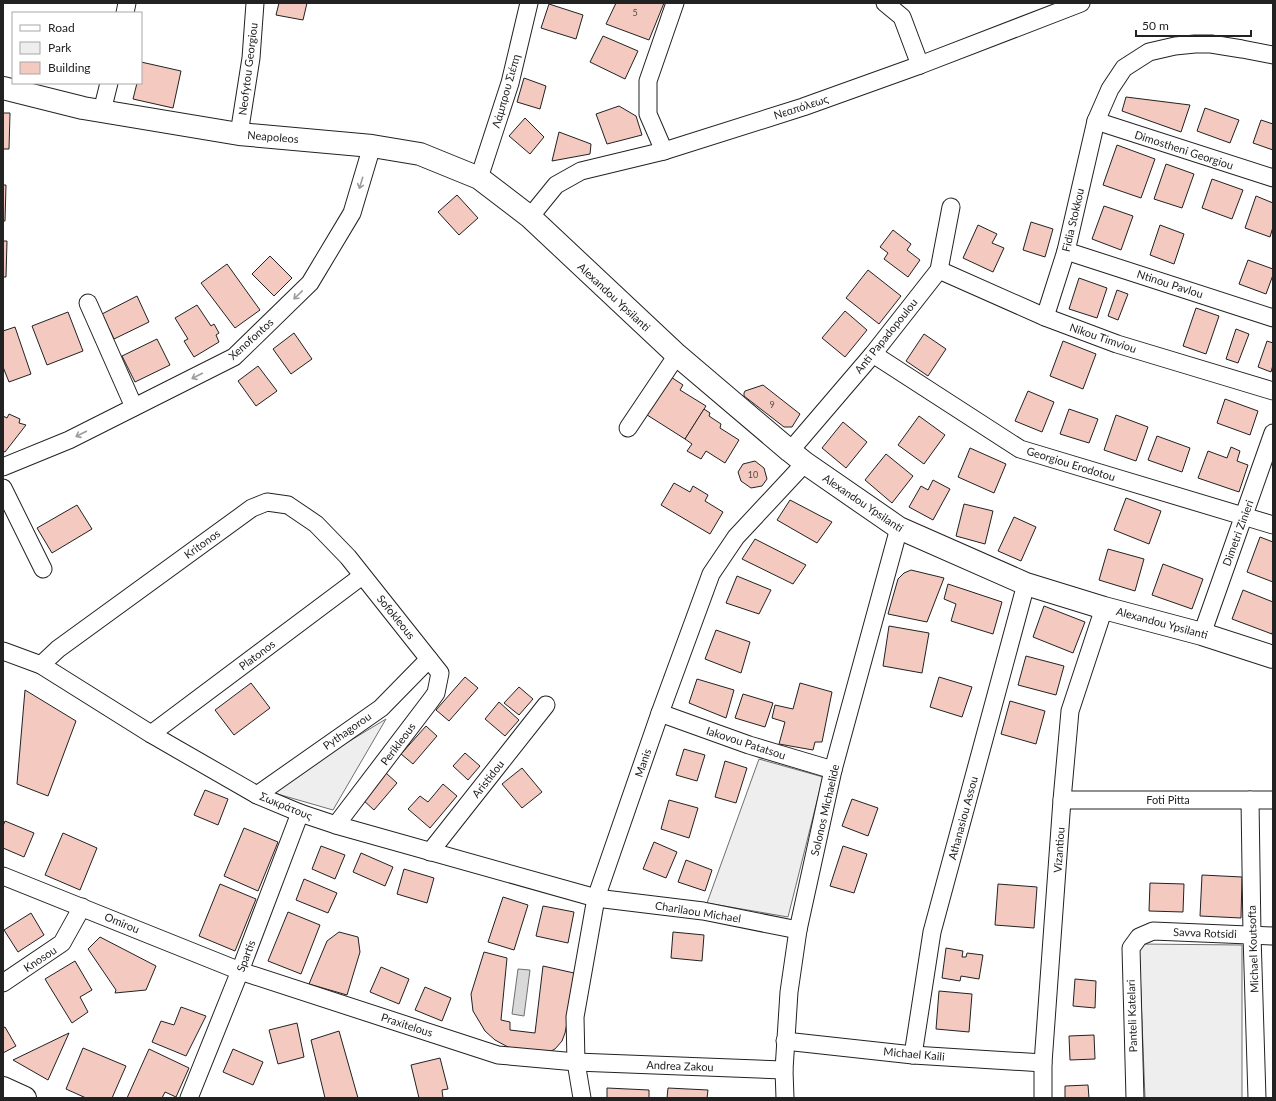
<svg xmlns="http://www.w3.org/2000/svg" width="1276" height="1101" viewBox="0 0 1276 1101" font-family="Lato,sans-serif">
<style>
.green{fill:#eee;stroke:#6f6f6f}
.water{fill:#d9d9d9;stroke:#6f6f6f}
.building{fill:#f3c9c0;stroke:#222}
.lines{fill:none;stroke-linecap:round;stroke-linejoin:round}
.minor-casing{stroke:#222;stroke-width:19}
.major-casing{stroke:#222;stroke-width:24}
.minor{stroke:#fff;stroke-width:17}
.major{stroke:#fff;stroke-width:22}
.oneway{stroke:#9c9c9c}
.labels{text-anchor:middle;stroke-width:3;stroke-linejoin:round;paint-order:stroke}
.number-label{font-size:9px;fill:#564c4a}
.street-label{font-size:11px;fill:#222;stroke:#fff}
</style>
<rect width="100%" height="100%" fill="#fff"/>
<g class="green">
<path d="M386,719l-53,91 -66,-19z"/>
<path d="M759,759l64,18 -35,140 -81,-14z"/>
<path d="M1139,944l103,1v153h-97z"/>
</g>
<path class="water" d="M518,969l12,1 -6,46 -12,-2z"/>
<g class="building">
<path d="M279,3h28l-4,17 -27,-5z"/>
<path d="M616,3h48l-15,37 -43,-16z"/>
<path d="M549,4l34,11 -7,24 -35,-11z"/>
<path d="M603,36l35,15 -13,28 -35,-17z"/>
<path d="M141,62l40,9 -8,37 -40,-9 4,-16h4z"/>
<path d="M524,78l22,8 -6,23 -23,-7z"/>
<path d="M1126,97l64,8 -9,27 -59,-21z"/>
<path d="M619,106l17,10 6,19 -35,9 -11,-30z"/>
<path d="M1205,108l34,12 -9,23 -33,-12z"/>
<path d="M3,113h7l-1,36h-6z"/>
<path d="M525,118l19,19 -14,17 -21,-18z"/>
<path d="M1261,120l12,4v26l-20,-7z"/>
<path d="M559,132l32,12 -1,10 -38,7z"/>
<path d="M1117,145l38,14 -14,39 -38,-13z"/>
<path d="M1166,164l28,10 -12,34 -28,-9z"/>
<path d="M1212,179l31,11 -11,29 -30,-11z"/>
<path d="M3,185h3l-1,36h-2z"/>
<path d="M457,195l21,23 -19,17 -21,-23z"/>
<path d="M1256,196l17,7v24l-3,10 -25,-9z"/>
<path d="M1104,206l29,10 -12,34 -29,-11z"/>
<path d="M1031,222l22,7 -8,28 -22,-7z"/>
<path d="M978,225l19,9 -5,9 12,5 -11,24 -30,-14z"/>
<path d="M1160,225l24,9 -10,30 -24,-9z"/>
<path d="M893,230l18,14 -4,6 13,10 -12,17 -24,-18 4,-6 -8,-6z"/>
<path d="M3,241h4l-1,36h-3z"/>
<path d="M270,256l22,22 -18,18 -22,-22z"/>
<path d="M1248,260l25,9v6l-7,19 -27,-10z"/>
<path d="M227,264l33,46 -25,18 -34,-45z"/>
<path d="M868,270l33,26 -22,28 -33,-26z"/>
<path d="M1079,278l28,10 -10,30 -28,-9z"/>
<path d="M1117,290l11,4 -10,26 -10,-4z"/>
<path d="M137,296l12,26 -35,17 -12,-25z"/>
<path d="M197,305l14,21 3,-2 5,9 -3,2 3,7 -25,15 -10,-16 4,-2 -13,-21z"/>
<path d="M1196,308l23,8 -13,38 -23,-8z"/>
<path d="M845,311l22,19 -22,27 -23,-19z"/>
<path d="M68,312l15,39 -36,14 -15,-39z"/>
<path d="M15,327l16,47 -22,8 -6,-15v-36z"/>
<path d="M1236,329l13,5 -11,29 -12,-4z"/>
<path d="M294,333l18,26 -21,15 -18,-25z"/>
<path d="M924,334l22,15 -18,27 -22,-15z"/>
<path d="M157,339l13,26 -35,17 -13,-26z"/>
<path d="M1063,341l33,13 -13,35 -33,-13z"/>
<path d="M1267,341l6,2v22l-2,7 -13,-5z"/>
<path d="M258,366l19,25 -21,15 -18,-25z"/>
<path d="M668,375l15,10 -3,5 26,16 -21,33 -41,-26z"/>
<path d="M763,385l37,29 -8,13h-8l-40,-31v-3l1,-2z"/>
<path d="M1028,391l26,11 -12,30 -27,-11z"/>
<path d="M1225,399l33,12 -8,24 -33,-12z"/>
<path d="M704,409l6,4 -1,3 12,8 -1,4 19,12 -14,23 -19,-12 -5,8 -14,-8 5,-7 -7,-5z"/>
<path d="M1069,409l29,10 -9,24 -29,-9z"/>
<path d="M9,414l11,5 -1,4 7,2 -21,27 -2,-1v-35l4,2z"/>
<path d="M1116,415l32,12 -12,34 -32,-11z"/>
<path d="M919,416l26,19 -21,29 -26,-19z"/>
<path d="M843,422l24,20 -21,26 -24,-20z"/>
<path d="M1157,436l33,12 -8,24 -34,-12z"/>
<path d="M1231,447l9,4 -3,10 11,4 -9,27 -41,-14 10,-27 19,7z"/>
<path d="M970,448l36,16 -12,29 -36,-16z"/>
<path d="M886,454l27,22 -21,27 -27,-23z"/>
<path d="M755,461l9,7 3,11 -5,7 -11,2 -10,-7 -3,-9 5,-8z"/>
<path d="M933,480l17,9 -17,31 -24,-13 12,-21 7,4z"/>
<path d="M674,483l16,9 3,-6 15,9 -3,6 18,11 -13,22 -49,-29z"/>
<path d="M1126,498l35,13 -12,33 -35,-14z"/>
<path d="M790,500l42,22 -15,21 -40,-23z"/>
<path d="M964,504l29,7 -8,33 -29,-8z"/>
<path d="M77,505l15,24 -40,24 -15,-25z"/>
<path d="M1014,517l22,10 -15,34 -23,-10z"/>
<path d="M1260,537l13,5v40l-26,-10z"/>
<path d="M755,539l51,26 -13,19 -51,-25z"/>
<path d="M1108,549l36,10 -9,32 -36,-11z"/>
<path d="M1163,564l40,15 -11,30 -40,-14z"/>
<path d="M911,570l33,8 -17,44 -39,-8 10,-35 6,-6z"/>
<path d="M737,576l34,14 -12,24 -33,-11z"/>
<path d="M948,584l54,18 -9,32 -42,-13 5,-17 -12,-5z"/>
<path d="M1243,590l30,12v28l-1,4 -40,-15z"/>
<path d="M1044,606l41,16 -12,31 -40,-16z"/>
<path d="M889,626l40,7 -7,40 -39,-7z"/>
<path d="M716,630l34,12 -9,31 -36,-14z"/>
<path d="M1026,656l38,10 -8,29 -38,-10z"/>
<path d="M465,677l13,11 -29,33 -13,-11z"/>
<path d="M939,677l33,10 -10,30 -32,-10z"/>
<path d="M697,679l37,11 -8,28 -37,-15z"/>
<path d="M251,683l19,25 -36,27 -19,-25z"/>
<path d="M800,683l32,9 -10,50h-7l-2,8 -34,-6 6,-22 -13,-4 3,-13 18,4z"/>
<path d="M519,687l14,12 -14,16 -15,-12z"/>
<path d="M25,690l51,31 -28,75 -31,-12z"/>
<path d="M743,694l30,9 -8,24 -30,-9z"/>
<path d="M1010,701l35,10 -9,33 -35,-10z"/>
<path d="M499,702l20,18 -14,16 -20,-17z"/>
<path d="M426,726l11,10 -24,28 -12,-10z"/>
<path d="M684,749l21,6 -8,26 -21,-6z"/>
<path d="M465,753l15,13 -12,14 -15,-14z"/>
<path d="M725,761l22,7 -11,35 -21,-6z"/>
<path d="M522,768l20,24 -20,16 -20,-24z"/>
<path d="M386,773l11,10 -23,27 -11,-10z"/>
<path d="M443,784l14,12 -27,32 -22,-19 12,-13 8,6z"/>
<path d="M205,790l23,9 -10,26 -24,-10z"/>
<path d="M852,799l26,9 -10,28 -26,-10z"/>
<path d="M669,800l29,8 -9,30 -28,-9z"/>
<path d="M5,821l29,12 -10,24 -21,-9v-22z"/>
<path d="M244,828l34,14 -20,49 -34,-15z"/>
<path d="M63,833l34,15 -17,42 -35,-15z"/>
<path d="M654,842l23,10 -11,26 -23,-9z"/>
<path d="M321,846l24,9 -10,24 -23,-10z"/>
<path d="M843,846l24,8 -13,39 -24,-7z"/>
<path d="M361,853l32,14 -8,19 -32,-14z"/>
<path d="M686,860l26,10 -7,21 -27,-9z"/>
<path d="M404,869l30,9 -7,25 -30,-9z"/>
<path d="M1202,875l40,2 -1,41 -41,-2z"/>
<path d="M304,879l33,14 -9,20 -32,-13z"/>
<path d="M1150,883l34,1 -1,28 -34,-1z"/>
<path d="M220,884l36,15 -21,52 -36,-15z"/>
<path d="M998,884l39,3 -3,41 -39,-3z"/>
<path d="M503,897l25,8 -14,45 -26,-8z"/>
<path d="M543,906l31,6 -6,31 -32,-7z"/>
<path d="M288,912l32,13 -19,49 -33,-13z"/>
<path d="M31,913l13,22 -26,17 -14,-22z"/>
<path d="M339,932l19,5 2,15 -13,43 -38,-11 18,-43z"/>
<path d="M673,932l31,3 -2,26 -31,-3z"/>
<path d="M100,937l56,29 -10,24 -31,3 1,-3 -28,-41z"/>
<path d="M946,948l17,3 -1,6h4l1,-4 16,2 -4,24 -18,-3 -1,5 -18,-3z"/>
<path d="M484,952l23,6 -6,62 9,2v8l25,3 8,-67 31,7 -6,45 -3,15 -3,8 -7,8 -6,3 -13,1 -28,-6 -13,-7 -10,-9 -12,-20 -2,-17z"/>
<path d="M75,961l17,29 -12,7 8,15 -16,11 -27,-44z"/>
<path d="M381,967l28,12 -10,25 -29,-12z"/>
<path d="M1075,979l21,2 -1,27 -22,-2z"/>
<path d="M425,987l26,11 -9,23 -27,-11z"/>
<path d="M939,991l33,3 -3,38 -33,-3z"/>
<path d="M181,1007l25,9 -20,40 -34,-14 9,-21 13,4z"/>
<path d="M297,1023l7,34 -26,7 -9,-34z"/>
<path d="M5,1027l11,19 -13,7v-25z"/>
<path d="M339,1031l19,67h-33l-14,-58z"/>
<path d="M69,1033l-21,47 -35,-20z"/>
<path d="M1094,1035l1,24 -25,1 -1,-24z"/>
<path d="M83,1048l43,18 -14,32h-26l-20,-9z"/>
<path d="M149,1049l40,19 -13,29 -11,-5 -3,6h-35z"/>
<path d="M233,1049l30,13 -10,23 -30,-13z"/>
<path d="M440,1058l8,31 -6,1 1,8h-24l-8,-33z"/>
<path d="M1088,1085l1,13h-24v-12z"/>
<path d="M607,1088l42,2v8h-42z"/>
<path d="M668,1088l40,2 -1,8h-40z"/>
</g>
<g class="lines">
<defs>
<g id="minor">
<path d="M885,3l17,14 18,48"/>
<path d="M125,13l2,-10"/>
<path d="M102,111l7,-28"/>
<path d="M1096,121l177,57"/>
<path d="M239,134l12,-76 4,-55"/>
<path d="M664,151l-16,-37v-33l27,-78"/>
<path d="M479,178l31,-95 19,-80"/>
<path d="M530,217l26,-32 25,-14 83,-20 139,-44 117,-42 161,-62"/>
<path d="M1066,251l207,67"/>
<path d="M939,270l106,47 72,27 156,47"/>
<path d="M88,303l46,104"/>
<path d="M1045,317l21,-66 30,-130 14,-32 14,-21 25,-16 26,-6 20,-2h16l31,5 31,6"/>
<path d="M873,354l147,95 253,76"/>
<path d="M628,428l49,-73"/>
<path d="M790,451l83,-97 66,-84 12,-63"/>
<path d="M3,467l66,-27 165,-83 76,-74 42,-70 20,-67"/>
<path d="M3,488l40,81"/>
<path d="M1202,634l71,-201"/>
<path d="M3,651l38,14 110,69 106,61 43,18 36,12 260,73 107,13 95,19"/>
<path d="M41,665l17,-16 194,-141 15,-6 21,3 28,19 32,33 92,116 -4,20 -5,7 -95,125"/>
<path d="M660,713l89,32 84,25"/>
<path d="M151,734l211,-158"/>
<path d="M257,795l124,-87 48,-49"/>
<path d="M1062,800h211"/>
<path d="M1250,800l2,135 5,163"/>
<path d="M430,852l116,-147"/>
<path d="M3,876l237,95 258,84 78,7 208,8"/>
<path d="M3,983l59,-40 20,-36"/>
<path d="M785,1041l128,14 130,8"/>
<path d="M913,1055l19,-123 94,-348"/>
<path d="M189,1098l51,-127 60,-158"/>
<path d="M582,1098l-6,-36 -1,-45 21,-119 64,-185 51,-139 25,-37 69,-74"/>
<path d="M785,1098l-1,-28 5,-78 9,-62 35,-160 66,-242"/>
<path d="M1043,1098v-35l19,-263 8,-89 34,-103"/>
<path d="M1135,1098l-4,-150 8,-11 14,-6 120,5"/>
</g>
<g id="major">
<path d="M3,88l80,20 156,26 133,12 48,8 59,24 51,39 147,138 113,96 15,12 94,65 127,56 78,24 98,26 71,23"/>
<path d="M3,1088l22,10"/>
</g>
</defs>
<use href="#minor" class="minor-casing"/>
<use href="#major" class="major-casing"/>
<use href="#minor" class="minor"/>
<use href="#major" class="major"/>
</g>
<defs><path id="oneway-shaft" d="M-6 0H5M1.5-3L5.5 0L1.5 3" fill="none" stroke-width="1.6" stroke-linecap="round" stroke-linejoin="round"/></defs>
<g class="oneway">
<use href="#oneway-shaft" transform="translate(361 183) rotate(107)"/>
<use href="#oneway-shaft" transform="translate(298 295) rotate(136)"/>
<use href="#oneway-shaft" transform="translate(197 376) rotate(153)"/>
<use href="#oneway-shaft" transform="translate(81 434) rotate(153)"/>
</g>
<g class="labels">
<g class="number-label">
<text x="635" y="16">5</text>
<text x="772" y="408">9</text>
<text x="753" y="478">10</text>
</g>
<g class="street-label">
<text transform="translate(248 69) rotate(-83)" y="4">Neofytou Georgiou</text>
<text transform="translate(506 91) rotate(-74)" y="4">Λάμπρου Σιέπη</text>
<text transform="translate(801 107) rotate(-18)" y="4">Νεαπόλεως</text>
<text transform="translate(273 137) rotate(5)" y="4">Neapoleos</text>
<text transform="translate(1184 150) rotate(18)" y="4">Dimostheni Georgiou</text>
<text transform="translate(1073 220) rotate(-77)" y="4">Fidia Stokkou</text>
<text transform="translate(1170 284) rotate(18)" y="4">Ntinou Pavlou</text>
<text transform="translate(614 297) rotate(43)" y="4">Alexandou Ypsilanti</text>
<text transform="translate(886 336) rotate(-51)" y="4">Anti Papadopoulou</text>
<text transform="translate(1103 338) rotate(19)" y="4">Nikou Timviou</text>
<text transform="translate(251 339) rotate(-42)" y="4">Xenofontos</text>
<text transform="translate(1071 464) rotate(17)" y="4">Georgiou Erodotou</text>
<text transform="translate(863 503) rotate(34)" y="4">Alexandou Ypsilanti</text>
<text transform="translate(1238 533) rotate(-70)" y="4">Dimetri Zinieri</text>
<text transform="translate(202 544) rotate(-36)" y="4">Kritonos</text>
<text transform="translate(396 617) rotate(51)" y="4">Sofokleous</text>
<text transform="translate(1162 623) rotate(15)" y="4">Alexandou Ypsilanti</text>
<text transform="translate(257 655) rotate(-37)" y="4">Platonos</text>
<text transform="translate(347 731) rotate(-35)" y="4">Pythagorou</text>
<text transform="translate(746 743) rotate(18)" y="4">Iakovou Patatsou</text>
<text transform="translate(398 744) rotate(-53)" y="4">Perikleous</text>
<text transform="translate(643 763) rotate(-71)" y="4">Manis</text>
<text transform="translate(488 779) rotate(-52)" y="4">Aristidou</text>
<text x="1168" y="804">Foti Pitta</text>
<text transform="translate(286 806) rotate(22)" y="4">Σωκράτους</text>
<text transform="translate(825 810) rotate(-77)" y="4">Solonos Michaelide</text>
<text transform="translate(963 818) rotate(-75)" y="4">Athanasiou Assou</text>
<text transform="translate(1059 850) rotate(-86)" y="4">Vizantiou</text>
<text transform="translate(698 912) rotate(9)" y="4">Charilaou Michael</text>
<text transform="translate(122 923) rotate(22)" y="4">Omirou</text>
<text transform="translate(1205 933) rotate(2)" y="4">Savva Rotsidi</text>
<text transform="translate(1253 949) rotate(-92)" y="4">Michael Koutsofta</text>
<text transform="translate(246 956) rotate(-69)" y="4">Spartis</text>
<text transform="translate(40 959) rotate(-34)" y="4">Knosou</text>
<text transform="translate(1132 1016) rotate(-92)" y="4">Panteli Katelari</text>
<text transform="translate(407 1025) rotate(18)" y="4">Praxitelous</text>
<text transform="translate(914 1054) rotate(5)" y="4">Michael Kaili</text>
<text transform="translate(680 1066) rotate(2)" y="4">Andrea Zakou</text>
</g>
</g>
<rect width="1276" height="1101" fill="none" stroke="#222222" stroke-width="8"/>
<rect x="12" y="12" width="130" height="72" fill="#ffffff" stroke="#a7a7a7"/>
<rect x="20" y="25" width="20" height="6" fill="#ffffff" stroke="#a7a7a7"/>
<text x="48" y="32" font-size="12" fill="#222222">Road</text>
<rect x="20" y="42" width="20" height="12" fill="#eeeeee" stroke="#a7a7a7"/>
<text x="48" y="52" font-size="12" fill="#222222">Park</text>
<rect x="20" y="62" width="20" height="12" fill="#f3c9c0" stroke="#a7a7a7"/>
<text x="48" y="72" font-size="12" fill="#222222">Building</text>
<path d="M1136 30v6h115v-6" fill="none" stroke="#222222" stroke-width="2"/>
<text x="1142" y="30" font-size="12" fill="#222222" stroke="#ffffff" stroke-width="3" paint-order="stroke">50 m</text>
</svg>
